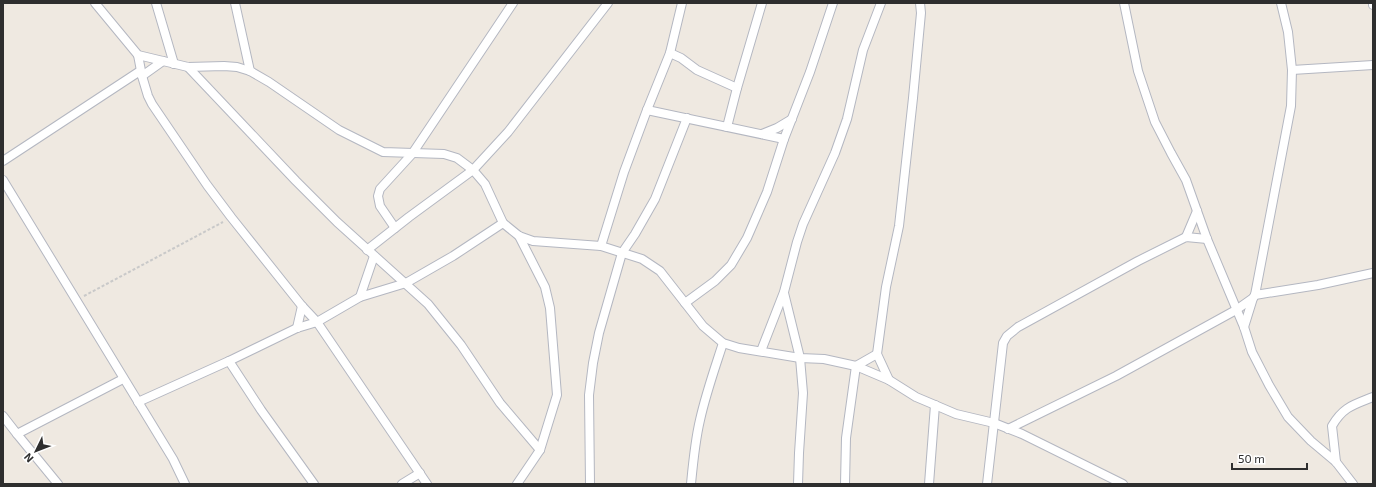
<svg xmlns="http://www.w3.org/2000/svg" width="1376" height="487" viewBox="0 0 1376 487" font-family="'Exo 2',sans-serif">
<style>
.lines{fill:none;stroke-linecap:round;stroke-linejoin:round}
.minor-casing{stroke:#b4b7c1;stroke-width:10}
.path{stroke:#c9c9c9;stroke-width:2;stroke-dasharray:3 2;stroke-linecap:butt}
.minor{stroke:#fff;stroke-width:8}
</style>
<rect width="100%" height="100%" fill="#efe9e1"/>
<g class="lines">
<defs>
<g id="minor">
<path d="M95,3l43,52 50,12 36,-1 13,1 13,4 19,11 70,48 44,22 61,2 13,4 16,12 12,14 18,39 16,13 14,5 68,5 41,13 18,12 43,55 20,17 16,5 61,10 24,1 32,7 33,14 27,17 19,8 21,9 38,9 28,11 101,50"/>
<path d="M156,3l18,61"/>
<path d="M235,3l15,68"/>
<path d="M1124,3l14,68 17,51 16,31 15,27 21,59 37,88 8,25 17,33 19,32 23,24 25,21 17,22"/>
<path d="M1373,3v2"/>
<path d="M670,53l11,5 16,12 40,18"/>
<path d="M138,55l4,21 6,20 4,8 55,81 24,32 71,89 15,16 110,162"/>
<path d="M188,67l108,114 41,41 91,82 33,41 39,58 40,47"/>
<path d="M1292,70l81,-5"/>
<path d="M142,76l21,-15"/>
<path d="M647,110l137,29"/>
<path d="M727,127l10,-39 25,-85"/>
<path d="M762,134l15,-6 15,-9"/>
<path d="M3,161l137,-90"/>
<path d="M3,180l170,279 12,25"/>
<path d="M395,228l-15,-22 -2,-10 2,-7 32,-35 101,-151"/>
<path d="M1186,237l11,-26"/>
<path d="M601,246l23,-74 23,-62 23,-57 12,-50"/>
<path d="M367,250l42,-33 64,-47 35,-38 100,-129"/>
<path d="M784,293l16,65 3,35 -4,60 -1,31"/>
<path d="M1255,295l63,-10 55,-12"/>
<path d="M360,297l14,-41"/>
<path d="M685,303l30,-22 16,-16 16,-27 20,-46 17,-53 26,-67 23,-69"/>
<path d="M1244,327l9,-29"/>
<path d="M297,328l5,-22"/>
<path d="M761,351l23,-59 13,-50 6,-18 32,-71 12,-34 16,-69 18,-47"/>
<path d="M229,361l32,49 53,74"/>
<path d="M889,380l-12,-26 9,-67 13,-61 14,-128 8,-85 -1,-10"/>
<path d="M138,402l91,-41 68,-33 20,-6 43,-25 46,-14 47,-27 50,-33"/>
<path d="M3,416l14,18"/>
<path d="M1008,429l108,-53 120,-66 17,-12 2,-3 36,-189 1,-36 -4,-38 -7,-29"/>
<path d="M1336,462l-4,-36c11,-19 21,-21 41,-29"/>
<path d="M58,484l-41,-50 106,-55"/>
<path d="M402,484l18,-11"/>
<path d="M517,484l23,-34 17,-55 -7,-87 -5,-21 -26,-51"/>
<path d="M590,484l-1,-89 4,-32 6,-30 23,-80 13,-19 20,-35 32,-81"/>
<path d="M691,484c2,-21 4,-43 9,-64 6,-27 15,-52 23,-77"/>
<path d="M845,484l1,-46 10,-72 21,-12"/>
<path d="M929,484l6,-79"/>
<path d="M987,484l16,-141 4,-7 11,-9 120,-66 48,-24 21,2"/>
</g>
</defs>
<use href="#minor" class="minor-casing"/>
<path class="path" d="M84,296l139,-74"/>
<use href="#minor" class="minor"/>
</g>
<rect width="1376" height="487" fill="none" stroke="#2e2e2e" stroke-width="8"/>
<g transform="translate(36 451) rotate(227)" stroke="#ffffff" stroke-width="3" paint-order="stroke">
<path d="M0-3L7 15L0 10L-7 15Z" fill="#2e2e2e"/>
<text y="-6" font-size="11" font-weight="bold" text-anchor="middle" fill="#2e2e2e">N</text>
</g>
<path d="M1232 463v6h75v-6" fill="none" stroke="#2e2e2e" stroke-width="2"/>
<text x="1238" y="463" font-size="12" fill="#2e2e2e" stroke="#ffffff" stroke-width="3" paint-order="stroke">50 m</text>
</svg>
